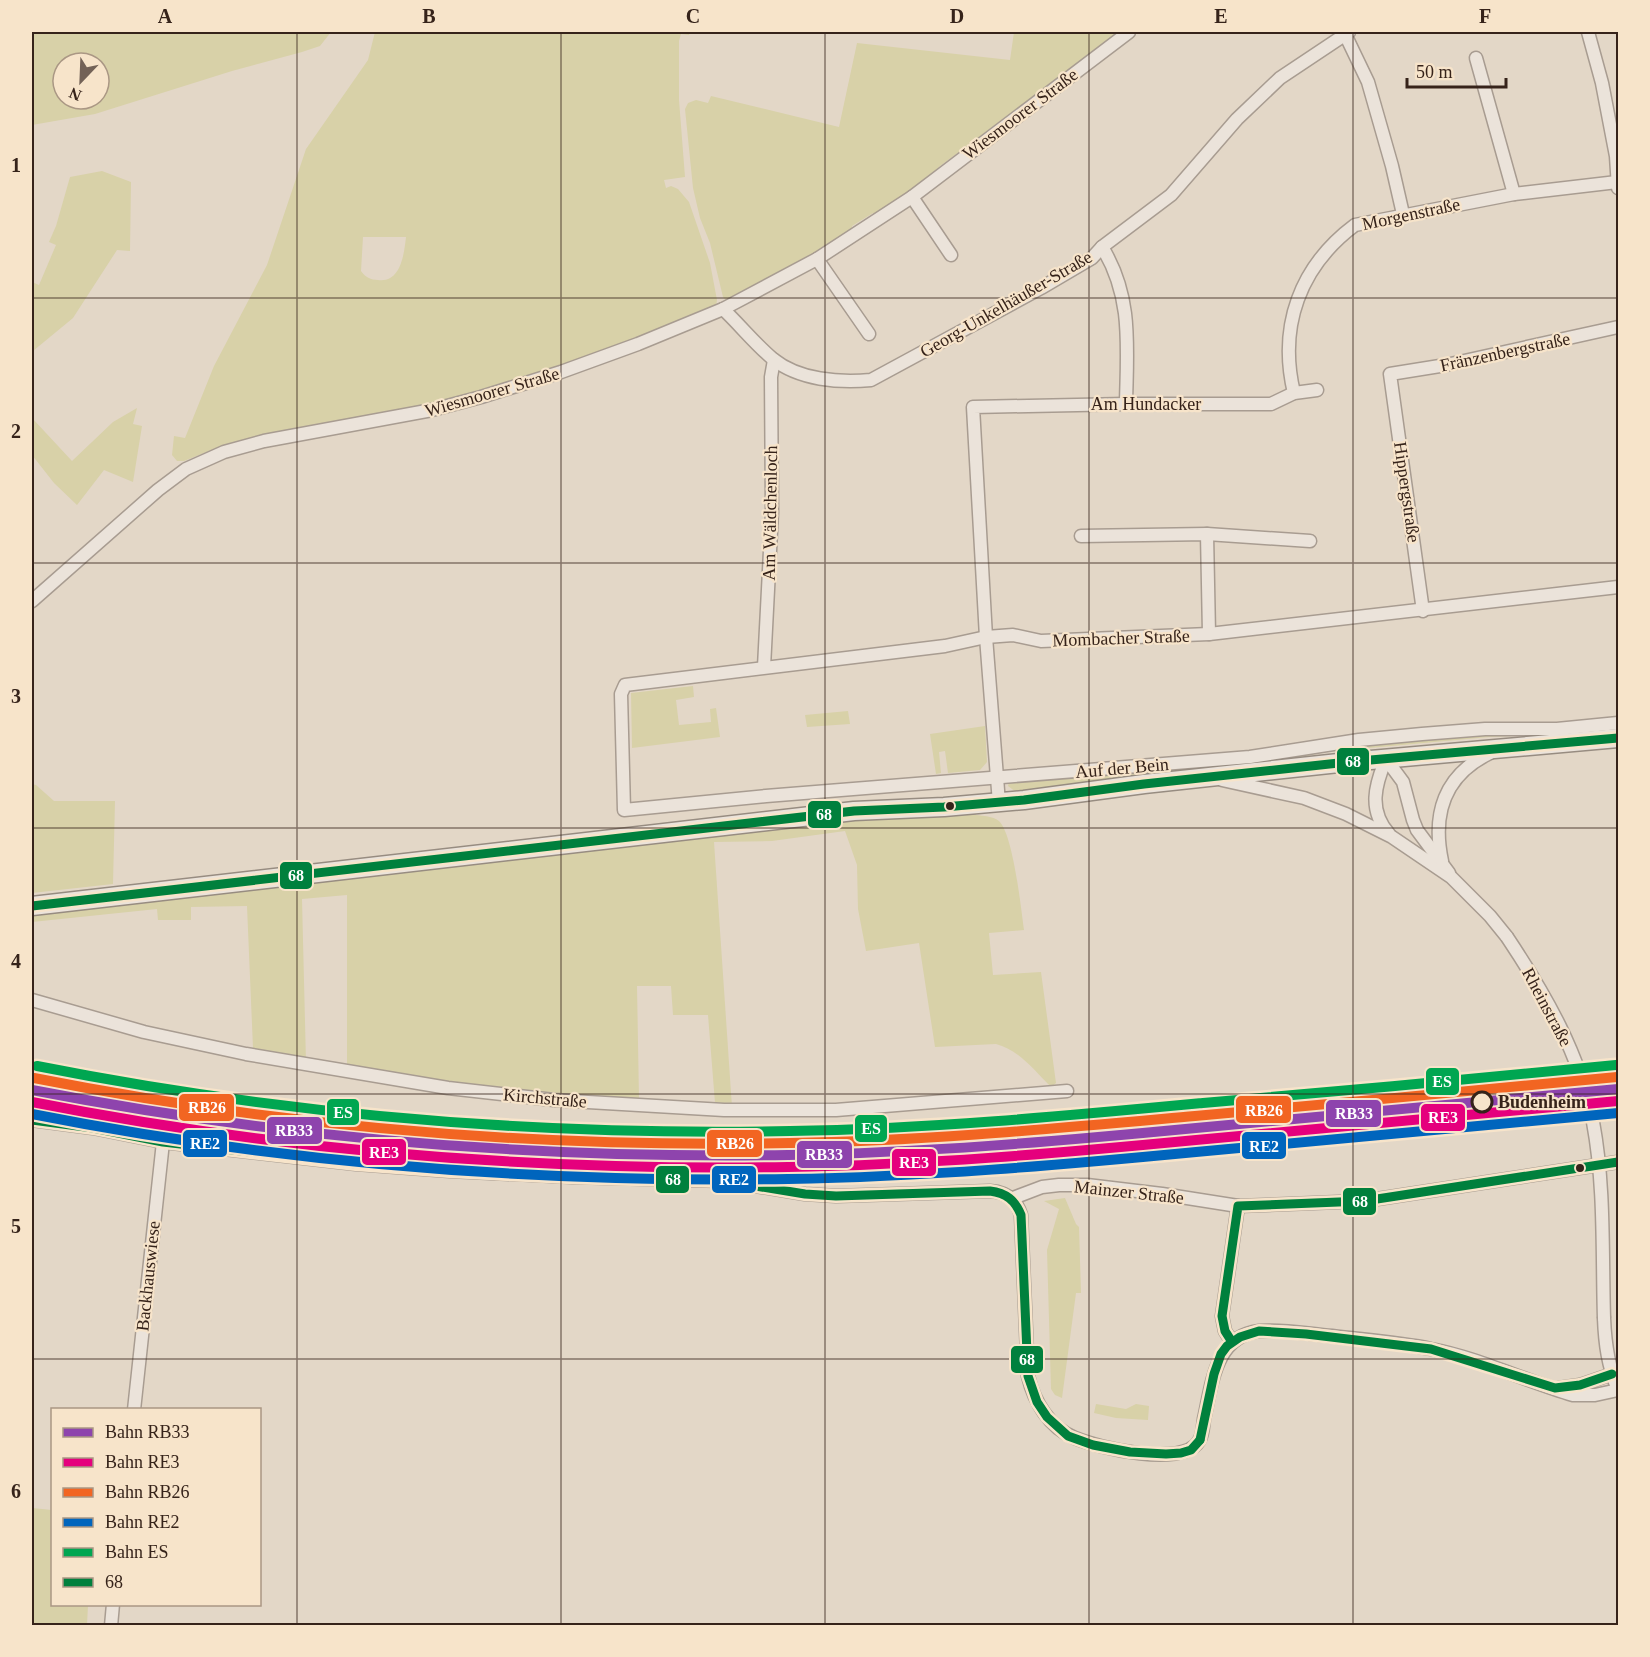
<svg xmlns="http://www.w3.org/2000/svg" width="1650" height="1657" viewBox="0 0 1650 1657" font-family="Georgia,serif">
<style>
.green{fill:#d8d1a8;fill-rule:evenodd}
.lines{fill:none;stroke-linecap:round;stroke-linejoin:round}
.minor-casing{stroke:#a89c91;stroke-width:15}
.secondary-casing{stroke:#978c81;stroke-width:21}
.minor{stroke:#ebe3da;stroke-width:12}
.secondary{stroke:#ebe3da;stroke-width:18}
.minor-bridge-casing{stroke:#a89c91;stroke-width:15;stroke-linecap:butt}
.minor-bridge{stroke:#ebe3da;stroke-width:12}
.bus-1-casing{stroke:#f7e4ca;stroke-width:14}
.bus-1{stroke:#00803d;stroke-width:9}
.rail-1-casing{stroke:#f7e4ca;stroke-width:15}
.rail-2-casing{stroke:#f7e4ca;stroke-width:15}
.rail-3-casing{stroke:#f7e4ca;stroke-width:15}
.rail-4-casing{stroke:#f7e4ca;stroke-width:15}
.rail-5-casing{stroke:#f7e4ca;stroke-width:15}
.rail-1{stroke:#8e44ad;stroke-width:10}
.rail-2{stroke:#e5007d;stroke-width:10}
.rail-3{stroke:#f26522;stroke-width:10}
.rail-4{stroke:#0065bd;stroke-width:10}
.rail-5{stroke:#00a651;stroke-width:10}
.grid{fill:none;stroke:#36231a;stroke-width:1.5;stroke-opacity:0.55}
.bus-dot{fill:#36231a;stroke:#f7e4ca;stroke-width:2}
.stop-dot{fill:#f7e4ca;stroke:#36231a;stroke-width:3}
.labels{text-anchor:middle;stroke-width:4.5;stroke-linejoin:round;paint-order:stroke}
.street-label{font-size:18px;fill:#36231a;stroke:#f7e4ca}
.stop-label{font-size:18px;font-weight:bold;fill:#36231a;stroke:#f7e4ca;text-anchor:start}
.line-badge{stroke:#f7e4ca;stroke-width:2}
.badge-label{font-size:16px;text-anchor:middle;font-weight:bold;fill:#fff}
.neatline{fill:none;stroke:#36231a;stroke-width:2}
.grid-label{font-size:20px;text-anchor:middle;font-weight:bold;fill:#36231a}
</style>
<rect width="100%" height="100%" fill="#e3d7c7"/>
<g class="green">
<path d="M32,32h299l-11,14 -18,6 -70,19 -137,43 -63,11zM63,63h36v36h-36z"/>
<path d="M375,32h315l-1,3 -8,-1 -2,7v59l6,77 -21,3 2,8 5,-2 7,3 11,13 21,61 7,37 -1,6 -168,67 -99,28 -132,26 -66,11 -27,7 -40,16h-7l-5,-6 2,-19 11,2 29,-72 53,-101 39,-116 62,-89zM363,237h43c-2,17 -5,46 -28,43 -7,0 -13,-3 -17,-9z"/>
<path d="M1014,32h107l-181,134 -12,13 -52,38 -3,-4 -21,13 -1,9 -107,55 1,3 -18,8 -4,-4 -13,-54 -10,-25 -7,-30 -8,-79 3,-6 8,-3 12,3 3,-7 128,31 18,-84 153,17z"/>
<path d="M102,171l29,11 -1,69 -13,-1 -44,68 -40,33 -1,18v-87l7,3 17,-40 -7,-3 7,-16 14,-49z"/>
<path d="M137,408l-4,16 9,2 -9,56 -29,-12 -27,35 -23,-22 -22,-28v-37l40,43 41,-39z"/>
<path d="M693,686l1,11 -18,3 3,25 32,-3 -1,-13 6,-1 4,29 -88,11 -1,-55z"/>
<path d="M848,711l2,13 -43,3 -2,-12z"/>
<path d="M985,726l2,36 -7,8 -32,3 -3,-22 -6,1 2,21 -5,1 -6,-40z"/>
<path d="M1618,726v3l-50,5 -79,3 -163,15 -44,9 -266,31 -8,-6 1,-4 443,-46z"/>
<path d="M32,784l4,1 18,16h61l-2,83 -81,9z"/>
<path d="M976,812v3c8,1 16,1 23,6 14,13 22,87 25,109l-35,3 4,42 48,-3 15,111 -5,4c-17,-17 -32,-37 -55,-43l-61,3 -16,-104 -53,8 -8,-42 -1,-44 -12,-34 -73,10 -58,1 18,265 -17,-4 -7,-88h-35l-2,-29h-34l2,112 -89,-3 -100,-11 -103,-16v-173l-45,4 4,163 -39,-7 -14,-7 -6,-142 -56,1v13h-33l-1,-11 -125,13v-10l849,-95z"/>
<path d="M1065,1198l11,26 3,3 2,66h-5l-14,105 -7,-3 -4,-6 -4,-139 12,-41 -15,-8z"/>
<path d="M1096,1404l30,5 10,-5 13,2 -1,14 -32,-2 -22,-5z"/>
<path d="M32,1508l20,2v94l36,1 -1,20h-55z"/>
</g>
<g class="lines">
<defs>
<g id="minor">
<path d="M1344,32l24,50 24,84 11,48"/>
<path d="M1588,32l14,51 14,73 2,32"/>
<path d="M1476,58l38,136"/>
<path d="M912,197l39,58"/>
<path d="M1102,247c31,50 25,100 24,157"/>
<path d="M817,259l52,75"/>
<path d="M723,309c17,16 32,35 50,50 26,21 66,24 98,21l170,-92 51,-30 10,-11 69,-52 66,-76 43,-41 69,-46"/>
<path d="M1294,393c-16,-67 6,-127 61,-168l159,-31 103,-12"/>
<path d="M1207,534l2,100"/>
<path d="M1081,536l126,-2 103,7"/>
<path d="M1618,587l-409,47 -168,7 -28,-6 -27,2 -41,9 -320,39 -4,9 3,116 142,-14 484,-39 109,-17 63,-6 63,-5h72l61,-6"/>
<path d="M32,601l126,-111 28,-21 38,-17 40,-11 168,-31 49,-13 80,-25 77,-28 85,-35 94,-50 95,-62 217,-165"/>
<path d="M1423,611l-33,-237 56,-9 172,-38"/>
<path d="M764,667l8,-155 -1,-135 3,-17"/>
<path d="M1222,780l82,18 42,16 46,23 59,40 39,39 17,21"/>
<path d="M999,803l-13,-166 -13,-230 153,-3h145l23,-11 23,-3"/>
<path d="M1389,834c-21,-24 -14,-49 -3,-75l17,23 10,38 4,10 32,43"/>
<path d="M1442,861c-10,-47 2,-86 48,-108"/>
<path d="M32,1000l112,32 102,22 202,34 106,12 170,10h112l231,-19"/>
<path d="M32,1120l61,8 70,14 193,22 94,7 123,6 152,4 80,13 31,2 154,-5c16,1 26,8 31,24l7,161c6,25 21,52 47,62 24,10 108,30 124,3 4,-6 4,-15 5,-22 8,-35 11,-83 55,-88 24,-2 49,3 73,5 32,4 66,6 99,13 48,9 94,32 142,46h22l23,-5"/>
<path d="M1013,1198l29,-11 17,-2h28l75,9 76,12 126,-5 254,-39"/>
<path d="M1604,1318c1,26 4,48 14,72"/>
<path d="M1232,1342l-7,-11 -3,-15 16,-110"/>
<path d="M1559,1388l21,-3 32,-11"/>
<path d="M134,1410l29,-268"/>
<path d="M111,1626l2,-22"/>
</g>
<path id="secondary" d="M32,906l822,-95 90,-4 80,-7 120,-16 204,-22 270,-24"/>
</defs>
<use href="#minor" class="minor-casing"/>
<use href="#secondary" class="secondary-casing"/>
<use href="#minor" class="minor"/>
<use href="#secondary" class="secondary"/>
<defs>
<path id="minor-bridge" d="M1507,937c38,57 73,117 86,185 12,64 9,131 11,196"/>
</defs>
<use href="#minor-bridge" class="minor-bridge-casing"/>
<use href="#minor-bridge" class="minor-bridge"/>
<defs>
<g id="bus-1">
<path d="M32,906l822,-95 90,-4 80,-7 120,-16 204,-22 270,-24"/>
<path d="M32,1120l61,8 70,14 193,22 94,7 123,6 152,4 80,13 31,2 154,-5c16,2 25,9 31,24l7,161 9,26 10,15 21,19 25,9 37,7 36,2 15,-1 10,-3 9,-10"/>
<path d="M1232,1342l-7,-11 -3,-15 16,-110 126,-5 254,-39"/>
<path d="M1200,1440l14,-66 7,-20 6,-8 13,-9 19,-6 47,3 125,15 124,39 25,-3 32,-11"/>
</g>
</defs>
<use href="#bus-1" class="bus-1-casing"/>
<use href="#bus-1" class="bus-1"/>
<defs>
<path id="rail-1" d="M32,1090c248,48 503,69 756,65 136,-2 272,-14 408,-27 140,-13 281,-25 422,-39"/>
<path id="rail-2" d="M32,1102c248,49 503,69 756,65 136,-2 272,-14 408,-27 141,-13 282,-25 422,-39"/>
<path id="rail-3" d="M34,1078c248,49 503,70 755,65 136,-2 271,-15 406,-27 141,-13 281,-25 422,-39"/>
<path id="rail-4" d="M32,1114c248,49 503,69 756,65 136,-2 272,-14 408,-27 141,-13 282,-25 422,-39"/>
<path id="rail-5" d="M37,1066c247,49 501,70 753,65 138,-2 275,-15 413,-28 138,-12 275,-24 413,-38"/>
</defs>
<use href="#rail-1" class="rail-1-casing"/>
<use href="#rail-2" class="rail-2-casing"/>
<use href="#rail-3" class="rail-3-casing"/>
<use href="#rail-4" class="rail-4-casing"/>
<use href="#rail-5" class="rail-5-casing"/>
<use href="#rail-1" class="rail-1"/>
<use href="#rail-2" class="rail-2"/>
<use href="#rail-3" class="rail-3"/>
<use href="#rail-4" class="rail-4"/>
<use href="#rail-5" class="rail-5"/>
</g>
<path class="grid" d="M297,32v1594M561,32v1594M825,32v1594M1089,32v1594M1353,32v1594M32,298h1586M32,563h1586M32,828h1586M32,1094h1586M32,1359h1586"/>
<g class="bus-dot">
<circle cx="950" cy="806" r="5"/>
<circle cx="1580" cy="1168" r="5"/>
</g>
<circle class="stop-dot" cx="1482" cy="1102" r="10"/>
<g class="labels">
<g class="street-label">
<text transform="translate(1020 114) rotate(-37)" y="6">Wiesmoorer Straße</text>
<text transform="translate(1411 214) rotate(-12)" y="6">Morgenstraße</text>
<text transform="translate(1006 304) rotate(-30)" y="6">Georg-Unkelhäußer-Straße</text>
<text transform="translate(1505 352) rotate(-12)" y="6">Fränzenbergstraße</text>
<text transform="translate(492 392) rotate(-16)" y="6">Wiesmoorer Straße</text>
<text x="1146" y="410">Am Hundacker</text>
<text transform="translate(1407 492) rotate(82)" y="6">Hippergstraße</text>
<text transform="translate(770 513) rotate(-89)" y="6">Am Wäldchenloch</text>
<text transform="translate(1121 638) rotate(-2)" y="6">Mombacher Straße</text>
<text transform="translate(1122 768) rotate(-5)" y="6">Auf der Bein</text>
<text transform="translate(1547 1007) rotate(62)" y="6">Rheinstraße</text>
<text transform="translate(545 1098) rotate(5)" y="6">Kirchstraße</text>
<text transform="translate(1129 1192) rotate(6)" y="6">Mainzer Straße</text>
<text transform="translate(148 1276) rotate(-84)" y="6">Backhauswiese</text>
</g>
<g class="stop-label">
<text x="1498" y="1108">Budenheim</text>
</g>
</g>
<g class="line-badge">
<rect x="1336" y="747" width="34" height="29" rx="6" fill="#00803d"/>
<rect x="807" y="800" width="35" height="29" rx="6" fill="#00803d"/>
<rect x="279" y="861" width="34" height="29" rx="6" fill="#00803d"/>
<rect x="1425" y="1067" width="35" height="29" rx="6" fill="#00a651"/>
<rect x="178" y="1093" width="57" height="29" rx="6" fill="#f26522"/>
<rect x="1235" y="1095" width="57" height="29" rx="6" fill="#f26522"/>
<rect x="326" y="1098" width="34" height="28" rx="6" fill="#00a651"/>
<rect x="1325" y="1099" width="57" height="29" rx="6" fill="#8e44ad"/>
<rect x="1420" y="1103" width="46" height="29" rx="6" fill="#e5007d"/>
<rect x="854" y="1114" width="34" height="29" rx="6" fill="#00a651"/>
<rect x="266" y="1116" width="57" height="29" rx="6" fill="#8e44ad"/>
<rect x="182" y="1129" width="46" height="29" rx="6" fill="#0065bd"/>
<rect x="706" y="1129" width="57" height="29" rx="6" fill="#f26522"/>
<rect x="1241" y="1131" width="46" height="29" rx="6" fill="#0065bd"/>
<rect x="361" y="1138" width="46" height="28" rx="6" fill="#e5007d"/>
<rect x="796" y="1140" width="57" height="29" rx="6" fill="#8e44ad"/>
<rect x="891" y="1148" width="46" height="29" rx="6" fill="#e5007d"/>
<rect x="711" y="1165" width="46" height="29" rx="6" fill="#0065bd"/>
<rect x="655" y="1165" width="35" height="29" rx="6" fill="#00803d"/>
<rect x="1342" y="1187" width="35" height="29" rx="6" fill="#00803d"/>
<rect x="1010" y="1345" width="34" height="29" rx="6" fill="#00803d"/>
</g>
<g class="badge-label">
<text x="1353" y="767">68</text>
<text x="824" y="820">68</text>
<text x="296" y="881">68</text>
<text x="1442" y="1087">ES</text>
<text x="207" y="1113">RB26</text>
<text x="1264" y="1116">RB26</text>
<text x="343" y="1118">ES</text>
<text x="1354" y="1119">RB33</text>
<text x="1443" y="1123">RE3</text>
<text x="871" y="1134">ES</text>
<text x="294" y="1136">RB33</text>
<text x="205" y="1149">RE2</text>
<text x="735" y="1149">RB26</text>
<text x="1264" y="1152">RE2</text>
<text x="384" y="1158">RE3</text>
<text x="824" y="1160">RB33</text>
<text x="914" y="1168">RE3</text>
<text x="734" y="1185">RE2</text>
<text x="673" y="1185">68</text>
<text x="1360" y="1207">68</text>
<text x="1027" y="1365">68</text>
</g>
<rect width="1650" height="1657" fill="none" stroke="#f7e4ca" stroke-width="66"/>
<rect x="51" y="1408" width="210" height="198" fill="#f7e4ca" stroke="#aa9784" stroke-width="1.5"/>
<rect x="63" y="1428" width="30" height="9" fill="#8e44ad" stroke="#aa9784" stroke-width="1.5"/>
<text x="105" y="1438" font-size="18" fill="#36231a">Bahn RB33</text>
<rect x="63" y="1458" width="30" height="9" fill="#e5007d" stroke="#aa9784" stroke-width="1.5"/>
<text x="105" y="1468" font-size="18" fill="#36231a">Bahn RE3</text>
<rect x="63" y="1488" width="30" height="9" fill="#f26522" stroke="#aa9784" stroke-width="1.5"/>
<text x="105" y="1498" font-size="18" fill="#36231a">Bahn RB26</text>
<rect x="63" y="1518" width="30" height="9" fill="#0065bd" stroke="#aa9784" stroke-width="1.5"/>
<text x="105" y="1528" font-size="18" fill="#36231a">Bahn RE2</text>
<rect x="63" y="1548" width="30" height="9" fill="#00a651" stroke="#aa9784" stroke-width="1.5"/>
<text x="105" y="1558" font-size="18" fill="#36231a">Bahn ES</text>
<rect x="63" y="1578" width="30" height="9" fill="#00803d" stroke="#aa9784" stroke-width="1.5"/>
<text x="105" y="1588" font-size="18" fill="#36231a">68</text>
<g transform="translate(81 81) rotate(203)"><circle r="28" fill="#f7e4ca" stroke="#aa9784" stroke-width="1.5"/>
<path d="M0-4.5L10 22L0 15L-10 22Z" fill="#736257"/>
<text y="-9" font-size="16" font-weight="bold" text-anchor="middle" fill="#36231a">N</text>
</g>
<path d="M1407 78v9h99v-9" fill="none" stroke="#36231a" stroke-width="3"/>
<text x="1416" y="78" font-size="18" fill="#36231a" stroke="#f7e4ca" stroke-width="4.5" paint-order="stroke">50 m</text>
<rect x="33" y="33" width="1584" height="1591" class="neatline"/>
<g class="grid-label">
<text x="165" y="23">A</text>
<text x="429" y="23">B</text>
<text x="693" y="23">C</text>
<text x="957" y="23">D</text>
<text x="1221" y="23">E</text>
<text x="1485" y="23">F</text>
<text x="16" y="172">1</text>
<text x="16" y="438">2</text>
<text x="16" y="703">3</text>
<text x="16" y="968">4</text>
<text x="16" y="1233">5</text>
<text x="16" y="1498">6</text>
</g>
</svg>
